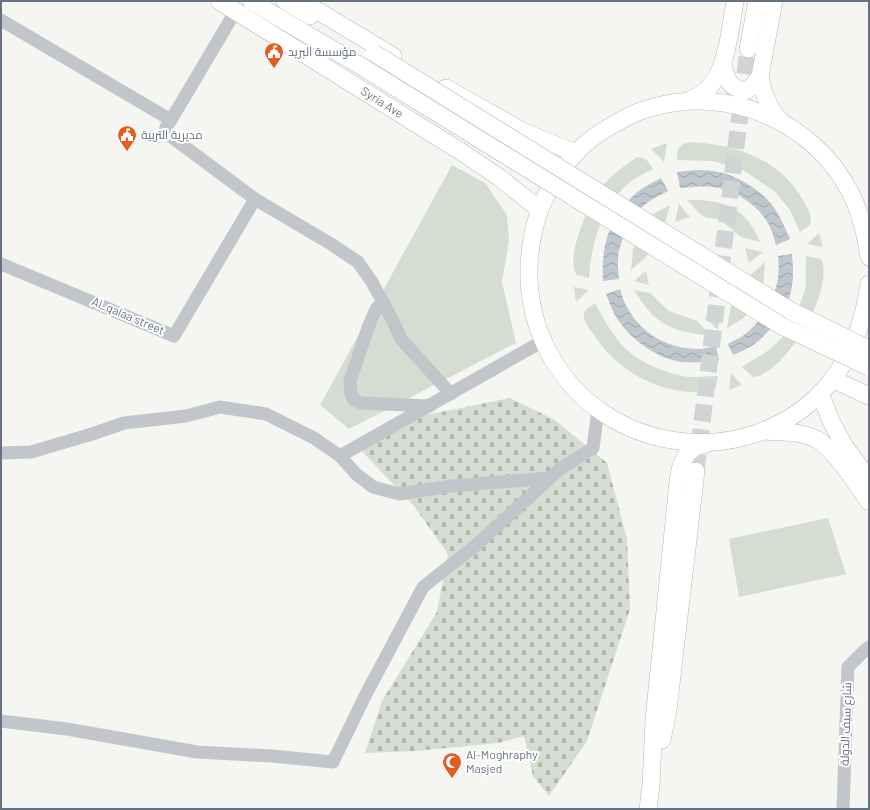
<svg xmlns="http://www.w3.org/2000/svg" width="870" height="810" viewBox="0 0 870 810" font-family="Barlow,Cairo,sans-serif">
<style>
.green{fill:#d5dcd2}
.cemetery{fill:url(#cemetery-stones)}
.water{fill:url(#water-waves)}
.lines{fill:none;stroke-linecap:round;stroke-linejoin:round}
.major-tunnel{stroke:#d1d4d5;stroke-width:17;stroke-dasharray:17 8;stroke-linecap:butt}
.major-casing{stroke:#b5b9bd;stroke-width:18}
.minor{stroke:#c2c5c9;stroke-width:13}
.major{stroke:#fff;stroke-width:17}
.major-bridge-casing{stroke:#b5b9bd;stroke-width:18;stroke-linecap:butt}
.major-bridge{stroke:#fff;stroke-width:17}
.labels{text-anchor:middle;stroke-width:4;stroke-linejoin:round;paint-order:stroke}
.poi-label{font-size:12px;fill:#647282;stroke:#fff;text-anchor:start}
.street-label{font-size:12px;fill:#647282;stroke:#fff}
</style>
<defs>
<pattern id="cemetery-stones" width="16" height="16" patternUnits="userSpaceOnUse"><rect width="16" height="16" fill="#d5dcd2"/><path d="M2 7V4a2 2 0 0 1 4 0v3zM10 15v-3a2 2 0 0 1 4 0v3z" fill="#b0b7b0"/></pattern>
<pattern id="water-waves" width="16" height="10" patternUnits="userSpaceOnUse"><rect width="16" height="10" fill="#bdc7cd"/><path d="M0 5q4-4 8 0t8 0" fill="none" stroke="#9da6ac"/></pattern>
</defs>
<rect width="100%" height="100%" fill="#f5f5f1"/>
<g class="green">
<path d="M689,142c45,2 90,16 114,58 4,8 10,15 7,25l-10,7 -10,-22 -16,-19 -31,-21 -30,-9 -36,-1 1,-11 5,-5z"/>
<path d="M667,143l-3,19 -13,-13z"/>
<path d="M637,157c9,0 12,5 16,12 -7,4 -17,8 -24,14 -6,4 -11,11 -14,16 -18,25 -24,49 -26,79l-12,-3c-13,-15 12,-72 23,-86 10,-13 24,-23 37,-32z"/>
<path d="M452,165l33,18 22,32 2,26 -7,41 14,61 -167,86 -29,-24z"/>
<path d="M687,200c35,-1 60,7 73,42l-19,-5 -17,-14 -7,-4 -10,-1 -7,-4z"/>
<path d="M679,204l11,13 -15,5z"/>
<path d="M670,205l-6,22 -18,30 -15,13 2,-21 16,-33z"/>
<path d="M819,233l4,14 -16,-3z"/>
<path d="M745,248l18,4 -14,11z"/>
<path d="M806,256l15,3c15,29 -36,116 -68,118l-11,-10 27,-17 15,-14 15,-29 7,-20z"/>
<path d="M765,262l-2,25 -19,31 -17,10 4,-22 15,-27z"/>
<path d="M646,271l3,14 -15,-4z"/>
<path d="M574,287l15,3 -13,12z"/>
<path d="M634,290l16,3 19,18 28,10 14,15c-40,-5 -56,-11 -77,-46z"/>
<path d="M595,303c9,17 19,35 33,48 15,13 46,26 65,26 9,0 17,-1 25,-1 -1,4 -1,11 -4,14 -5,4 -13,2 -18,2 -42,0 -82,-24 -104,-60 -3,-4 -10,-13 -8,-19 1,-4 7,-7 11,-10z"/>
<path d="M720,314l-2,16 -13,-12z"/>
<path d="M731,373l11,12 -13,5z"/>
<path d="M828,518l18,56 -107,23 -10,-58z"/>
</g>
<path class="cemetery" d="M510,398l45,22 52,43 20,76 3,70 -43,132 -38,55 -16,-20 -9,-40 -26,7 -82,8 -51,2 17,-52 55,-89 11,-58 -34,-48 -58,-61 65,-29z"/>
<g class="water">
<path d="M695,170c6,0 12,0 18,1 24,3 53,21 65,43 5,8 8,17 12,25l-14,6c-2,-6 -3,-12 -6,-18 -9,-20 -34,-37 -56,-40 -11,-2 -23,0 -34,1l-3,-16z"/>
<path d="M661,178l7,13c-7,4 -15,7 -21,12 -14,10 -24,32 -28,48 -2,9 -1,18 0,28l-16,2c-2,-36 6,-62 32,-87 7,-6 17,-11 26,-16z"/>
<path d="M792,254c1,12 2,25 -1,37 -4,19 -23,44 -38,54 -6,4 -13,7 -20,10l-5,-11c5,-3 12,-6 16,-9 16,-12 29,-33 33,-52 2,-8 2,-18 1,-27z"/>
<path d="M620,289c2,6 4,14 8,20 14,25 41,40 70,40 6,0 12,-2 18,-3l3,15c-12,1 -25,2 -38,1 -25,-4 -51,-23 -65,-45 -4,-7 -7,-15 -10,-23z"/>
</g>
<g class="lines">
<path class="major-tunnel" d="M696,471l52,-422"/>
<defs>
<g id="major">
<path id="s1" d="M219,1l241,150 40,27 40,32"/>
<path d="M251,1l113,67"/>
<path d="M285,1l25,15"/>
<path d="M301,1l92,55"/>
<path d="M774,1l-14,75 3,14 6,15 7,11 5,5"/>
<path d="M748,49l9,-48"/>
<path d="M723,65c5,16 5,22 22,26l7,-4 8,-11"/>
<path d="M446,88l78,44 52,21"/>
<path d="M689,100c38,-11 40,-66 46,-99"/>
<path d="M869,257c-3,-22 -8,-44 -19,-65 -36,-70 -120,-106 -196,-85 -18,4 -33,13 -48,22 -38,22 -67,67 -74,110 -7,39 -2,77 16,112 54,105 202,124 280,34 24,-29 36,-64 41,-101"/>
<path d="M832,379l37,17"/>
<path d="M820,393l11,28 14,26 24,32"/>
<path d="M764,431c17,1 38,0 54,9 17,10 39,45 51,62"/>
<path d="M662,740l6,-30 28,-239"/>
<path d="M648,809l3,-23 3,-66 22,-218c2,-17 1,-43 18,-54 3,-2 8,-3 12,-4"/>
</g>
</defs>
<use href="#major" class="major-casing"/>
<g class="minor">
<path d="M1,20l170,100 64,-108"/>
<path d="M171,120l-5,7 -1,5 90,67 76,45 27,18 14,20 20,37 9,20 50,55"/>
<path d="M1,264l173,72 81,-137"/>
<path d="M383,302l-7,7 -7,16 -19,56 1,13 3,6 7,3 69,3"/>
<path d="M1,453l30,-1 61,-18 32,-11 62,-7 34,-9 46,7 48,24 26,18 203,-115"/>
<path d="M340,456l16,18 17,13 26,7 52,-8 99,-8"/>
<path d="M1,721l66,8 130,23 75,4 61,6 32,-66 58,-109 52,-41 85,-77 33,-21 5,-38"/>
<path d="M843,809l5,-142 14,-14 7,-6"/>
</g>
<use href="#major" class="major"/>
<defs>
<g id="major-bridge">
<path d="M374,53l417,258 78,38"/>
<path d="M364,68l418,258 87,41"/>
</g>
</defs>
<use href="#major-bridge" class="major-bridge-casing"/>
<use href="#major-bridge" class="major-bridge"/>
</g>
<defs>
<symbol id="civic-pin" viewBox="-11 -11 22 30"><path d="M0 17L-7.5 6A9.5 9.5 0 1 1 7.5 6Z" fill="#e35d23" stroke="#fff"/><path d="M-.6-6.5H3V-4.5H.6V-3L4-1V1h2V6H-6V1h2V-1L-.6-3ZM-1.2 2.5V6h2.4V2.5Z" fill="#fff"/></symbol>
<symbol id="mosque-pin" viewBox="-11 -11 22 30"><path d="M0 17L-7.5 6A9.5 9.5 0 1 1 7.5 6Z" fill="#e35d23" stroke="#fff"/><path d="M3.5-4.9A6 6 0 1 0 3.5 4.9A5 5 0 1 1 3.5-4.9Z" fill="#fff"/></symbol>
</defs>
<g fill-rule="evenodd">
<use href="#civic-pin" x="263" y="41" width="22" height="30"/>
<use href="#civic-pin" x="116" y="124" width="22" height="30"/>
<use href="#mosque-pin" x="441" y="751" width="22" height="30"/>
</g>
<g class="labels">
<g class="poi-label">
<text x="288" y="56">مؤسسة البريد</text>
<text x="141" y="139">مديرية التربية</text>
<text x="466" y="759">Al-Moghraphy<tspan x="466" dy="14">Masjed</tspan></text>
</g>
<g class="street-label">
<text dy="4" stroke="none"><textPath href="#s1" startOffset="192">Syria Ave</textPath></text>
<text transform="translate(128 316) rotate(23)" y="4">Al_qalaa street</text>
<text transform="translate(846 724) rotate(-88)" y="4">شارع سيف الدولة</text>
</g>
</g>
<rect width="870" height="810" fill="none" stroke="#647282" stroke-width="4"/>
</svg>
